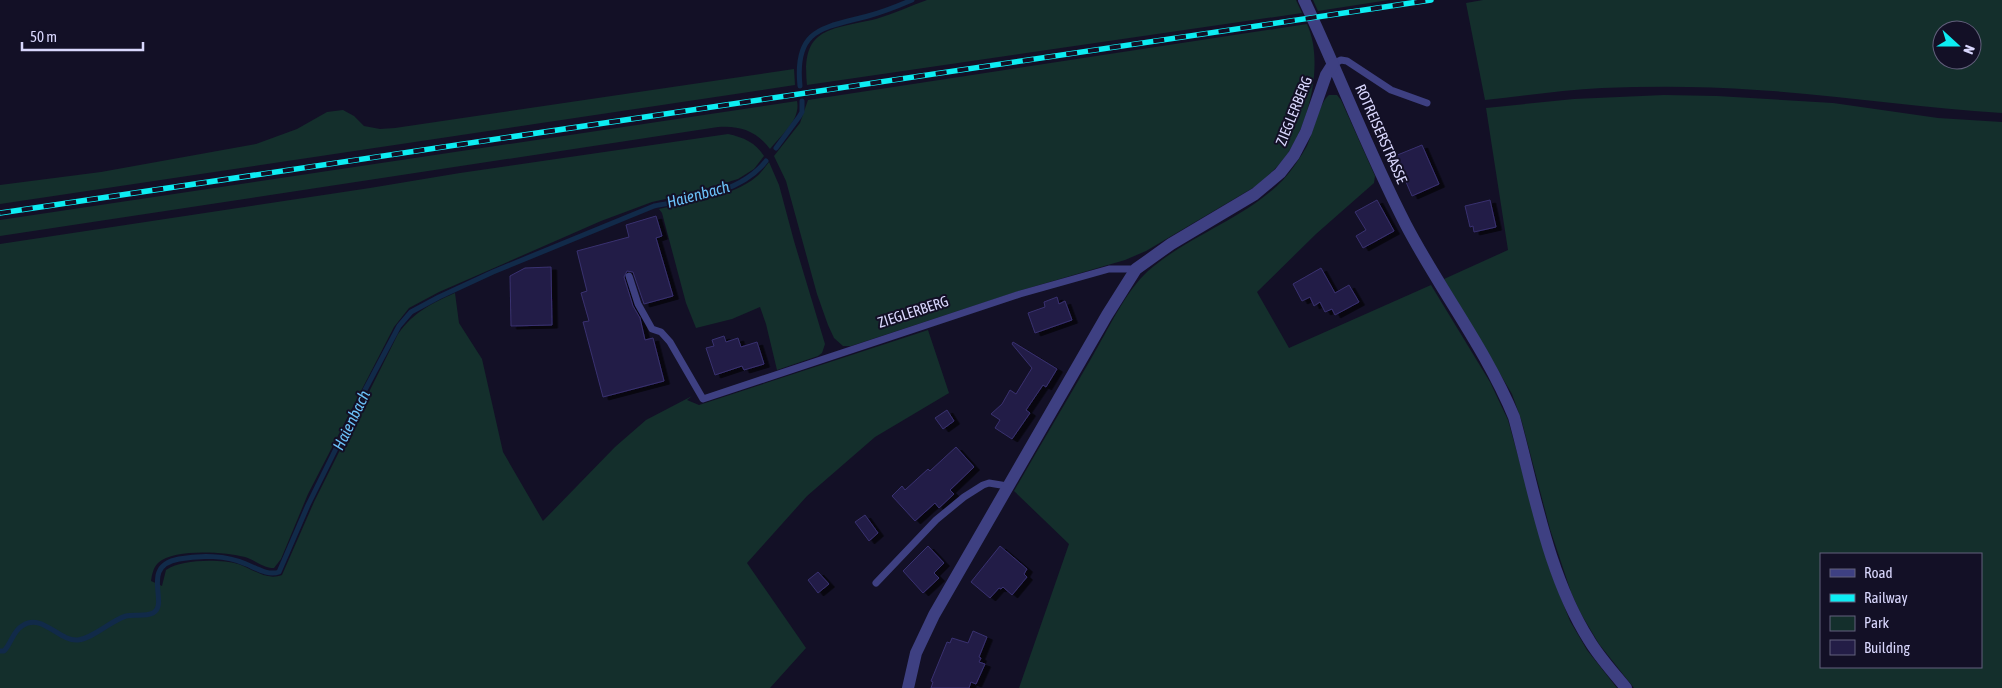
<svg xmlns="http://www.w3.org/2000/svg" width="2002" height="688" viewBox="0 0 2002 688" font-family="'Asap Condensed',sans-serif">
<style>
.green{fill:#142f2c;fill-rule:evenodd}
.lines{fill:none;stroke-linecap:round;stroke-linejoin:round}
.stream{stroke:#112a49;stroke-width:5}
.building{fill:#231d46;stroke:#393170;filter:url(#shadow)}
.service{stroke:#3e4082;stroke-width:7}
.minor{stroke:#3e4082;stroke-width:12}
.rail-casing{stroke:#0dedf3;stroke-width:5.5}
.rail{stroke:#131026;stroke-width:4;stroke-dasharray:11;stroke-linecap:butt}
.labels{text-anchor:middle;stroke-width:4;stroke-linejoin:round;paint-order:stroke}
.street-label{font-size:15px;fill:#d9d7fd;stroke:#131026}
.water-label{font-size:16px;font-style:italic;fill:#6bc1f8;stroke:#131026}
</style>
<defs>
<filter id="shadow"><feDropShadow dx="5.5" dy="3" stdDeviation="0" flood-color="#0009"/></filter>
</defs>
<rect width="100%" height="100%" fill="#131026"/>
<g class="green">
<path d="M927,0h369l6,13 -495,72c-6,-58 22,-55 69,-66 17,-5 34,-13 51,-19z"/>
<path d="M1313,0h76l-71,11z"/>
<path d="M1483,0h519v113c-82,-5 -163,-18 -245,-23 -52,-4 -104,-4 -155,-2 -39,2 -79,8 -117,12l-19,-97zM1942,30h30v30h-30z"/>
<path d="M1307,24c17,37 3,96 -19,129 -9,13 -20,23 -32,33l-110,65 -21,9 -103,30 -171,56h-8l-9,-8 -6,-13 -11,-31 -31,-113 -12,-25 26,-33 8,-23z"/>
<path d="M794,69l1,16 -795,119v-19l101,-13 155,-28 41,-15 30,-17 16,-2 11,6 10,10 16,3 15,-1z"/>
<path d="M1329,95h8l4,5 34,76 -1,7 -58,51 -59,58 32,56 142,-63 59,97 18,38 41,148 21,53 17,29 30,38h-598l50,-144 -55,-53c26,-45 52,-89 78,-134 16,-27 33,-65 56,-86 41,-36 97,-52 135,-91 9,-10 17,-22 24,-34 6,-13 13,-45 22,-51z"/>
<path d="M1664,95l53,1 116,7 105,15 64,4v566h-368l-35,-44 -19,-32 -9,-20 -21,-63 -28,-107 -10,-28 -68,-115 64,-29 -22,-142 88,-9zM1821,554h160v113h-160z"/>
<path d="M797,101c4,19 -16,34 -27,48 -13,-18 -31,-24 -52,-22l-718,109v-16z"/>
<path d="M728,134c15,3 28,9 36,22l-10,13 -16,10 -50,15 -36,8 -51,19 -162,71 -30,16 -15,19 -86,167 -27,65 -7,9c-11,0 -19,-8 -29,-11 -20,-5 -71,-9 -87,6 -5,5 -6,12 -7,18l11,5 4,-16c15,-11 54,-11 72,-6 15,5 28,17 44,11l32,-73 84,-168c16,-22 32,-30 57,-41l4,30 23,36 21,93 40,69 72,-74 31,-27 46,-24 -5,4 12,5 229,-75 21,63 -74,44 -68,59 -60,67 59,85 -36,40h-770v-444l370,-56 90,-15z"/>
<path d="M769,162l10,23 15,56 31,103 -3,9 -4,3 -41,14 -11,-46 -6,-17 -28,12 -36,9 -10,-25 -24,-90 -3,-4c28,-6 75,-13 97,-32 5,-4 9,-10 13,-15z"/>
</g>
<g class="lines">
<g class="stream">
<path d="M800,86c-6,-58 23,-58 68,-70 15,-4 30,-10 44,-16"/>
<path d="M776,148l23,-31 3,-5v-11"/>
<path d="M0,651h4c7,-7 9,-20 18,-25 20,-14 37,16 56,14 16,-2 32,-19 48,-24 8,-2 19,1 27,-3 17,-9 -14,-47 26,-54 21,-4 47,-4 67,5 10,4 22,12 33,8l29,-67 57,-115 34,-64 12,-14 28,-15 54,-25 161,-66c38,-7 87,-13 112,-45"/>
</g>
</g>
<g class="building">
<path d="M1422,145l17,39 -27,12 -17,-40z"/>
<path d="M1377,200l17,31 -31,17 -7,-12 10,-6 -11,-18z"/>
<path d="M1490,200l6,27 -22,5 -1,-6 -3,1 -5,-21z"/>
<path d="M656,216l6,20 -6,2 17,58 -29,8 -11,-32 -6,-1 -3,6 9,29 7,12 5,22 8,-2 11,43 -61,16 -20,-75 6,-1 -8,-28 6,-2 -10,-40 52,-14 -3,-12z"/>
<path d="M551,267l1,58 -41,1 -1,-50 15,-8z"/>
<path d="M1321,268l14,25 14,-8 10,17 -24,13 -3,-6 -7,3 -5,-10 -6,4 -4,-9 -8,4 -9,-17z"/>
<path d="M1057,297l2,7 6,-3 7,19 -37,13 -7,-20 17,-6 -1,-5z"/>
<path d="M724,336l2,6 12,-4 3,9 16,-5 7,22 -20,6 -2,-4 -27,9 -9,-27 8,-2 -2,-6z"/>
<path d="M1013,342l44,27 -11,18 -3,-2 -17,25 4,3 -18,26 -17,-11 5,-8 -9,-6 11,-10 8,-14 6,4 16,-26 -20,-24z"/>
<path d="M947,410l7,11 -11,8 -8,-11z"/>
<path d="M956,447l18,20 -24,23 4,4 -15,14 -4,-5 -20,18 -23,-25 10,-10 3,4 23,-21 2,2z"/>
<path d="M865,515l13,18 -9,8 -14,-19z"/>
<path d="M928,546l16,17 -10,10 5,5 -16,15 -20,-22z"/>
<path d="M1000,546l27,23 -3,5 3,3 -15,18 -9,-8 -2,2 -2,-1 -9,10 -19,-16z"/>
<path d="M818,572l11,12 -11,9 -10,-13z"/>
<path d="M973,631l14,6 -8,20 2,1 -2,4 6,2 -9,20 -5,-2 -2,6h-38l2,-6 -2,-1 16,-39 3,1 2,-5 16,5z"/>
</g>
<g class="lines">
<g class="service">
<path d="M1333,64l8,-4 6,1 44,29 36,13"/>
<path d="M629,276l9,28 14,25 9,3 9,10 33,57 317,-105 89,-25h27"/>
<path d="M876,583l60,-63 28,-23 19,-12 6,-2 18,3"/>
</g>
<g class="minor">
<path d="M1304,0c35,74 64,152 102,225 34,65 80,124 108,192 20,73 34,158 75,223 10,17 24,32 37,48"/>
<path d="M908,688l8,-35 18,-38 173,-300 29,-46 35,-25 84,-50 25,-21 14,-18 12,-23 20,-57 7,-11"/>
</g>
<defs>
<path id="rail" d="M0,213l1431,-213"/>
</defs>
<use href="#rail" class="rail-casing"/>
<use href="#rail" class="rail"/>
</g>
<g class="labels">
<g class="street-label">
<text transform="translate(1294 111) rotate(-68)" y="5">ZIEGLERBERG</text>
<text transform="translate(1381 134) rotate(66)" y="5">ROTREISERSTRASSE</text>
<text transform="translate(913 312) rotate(-18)" y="5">ZIEGLERBERG</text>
</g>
<g class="water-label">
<text transform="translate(698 194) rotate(-15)" y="6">Haienbach</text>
<text transform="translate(351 420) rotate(-64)" y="6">Haienbach</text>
</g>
</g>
<rect x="1820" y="553" width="162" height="115" fill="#131026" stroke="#62607c"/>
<rect x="1830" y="569" width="25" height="8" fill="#3e4082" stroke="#62607c"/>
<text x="1864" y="578" font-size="15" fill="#d9d7fd">Road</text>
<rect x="1830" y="594" width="25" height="8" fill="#0dedf3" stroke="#62607c"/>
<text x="1864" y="603" font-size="15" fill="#d9d7fd">Railway</text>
<rect x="1830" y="616" width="25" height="15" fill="#142f2c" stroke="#62607c"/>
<text x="1864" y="628" font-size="15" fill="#d9d7fd">Park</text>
<rect x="1830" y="640" width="25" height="15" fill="#231d46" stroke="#62607c"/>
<text x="1864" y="653" font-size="15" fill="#d9d7fd">Building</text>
<g transform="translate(1957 45) rotate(111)"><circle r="24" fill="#131026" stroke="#62607c"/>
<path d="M0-4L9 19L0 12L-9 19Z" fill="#0dedf3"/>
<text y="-8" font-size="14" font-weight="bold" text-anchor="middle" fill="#d9d7fd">N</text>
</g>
<path d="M22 42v8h121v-8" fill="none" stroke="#d9d7fd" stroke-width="2.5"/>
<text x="30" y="42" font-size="15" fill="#d9d7fd" stroke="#131026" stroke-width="4" paint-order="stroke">50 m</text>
</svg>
